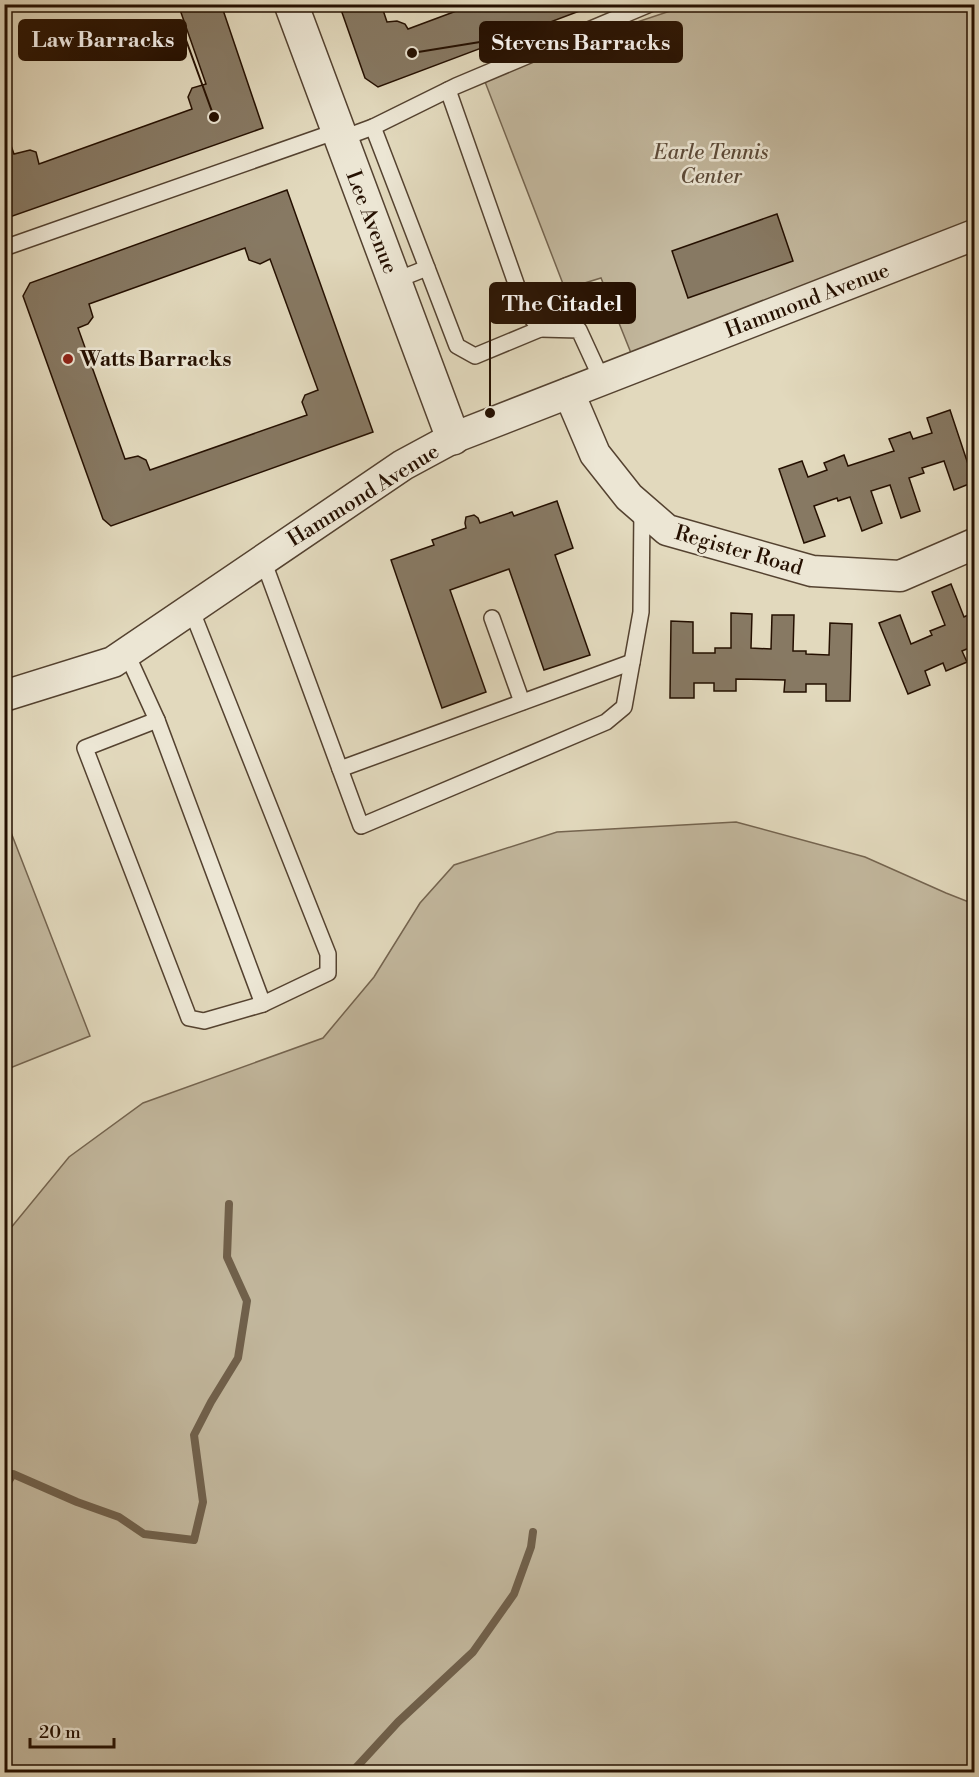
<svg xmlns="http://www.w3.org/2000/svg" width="979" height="1777" viewBox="0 0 979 1777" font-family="'Libre Bodoni',serif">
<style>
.green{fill:#c2b79d;stroke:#74644f;stroke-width:1.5}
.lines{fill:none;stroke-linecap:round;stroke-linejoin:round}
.stream{stroke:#70604b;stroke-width:8}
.building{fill:#877963;stroke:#251001;stroke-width:1.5;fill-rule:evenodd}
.service-casing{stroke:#544230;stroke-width:18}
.minor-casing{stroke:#544230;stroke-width:33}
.tertiary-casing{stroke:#544230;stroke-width:36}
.service{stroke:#ece6d4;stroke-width:15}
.minor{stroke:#ece6d4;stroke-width:30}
.tertiary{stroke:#ece6d4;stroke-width:33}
.poi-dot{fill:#8f2418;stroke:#ece6d4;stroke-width:2}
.labels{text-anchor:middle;stroke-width:5;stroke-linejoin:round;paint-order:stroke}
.park-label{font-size:21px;font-style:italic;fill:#5c4a38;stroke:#ece6d4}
.street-label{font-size:21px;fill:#251001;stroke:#ece6d4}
.poi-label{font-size:21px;font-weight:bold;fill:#251001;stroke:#ece6d4;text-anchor:start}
.leader{fill:none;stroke:#251001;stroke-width:2}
.callout-dot{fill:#251001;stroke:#ece6d4;stroke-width:2}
.callout{fill:#251001;stroke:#251001;stroke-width:2}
.callout-label{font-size:22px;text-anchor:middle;font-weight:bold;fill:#fff}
</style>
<rect width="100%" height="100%" fill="#e2d9bd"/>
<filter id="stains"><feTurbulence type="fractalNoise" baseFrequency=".00333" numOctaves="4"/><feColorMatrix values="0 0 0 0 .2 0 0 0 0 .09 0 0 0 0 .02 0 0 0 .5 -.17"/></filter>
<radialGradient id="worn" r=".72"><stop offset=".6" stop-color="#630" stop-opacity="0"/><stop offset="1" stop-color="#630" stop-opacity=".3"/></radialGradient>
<g class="green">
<path d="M688,5h286v220l-341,133 -32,-80 -36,11 -83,-215z"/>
<path d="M5,817l85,219 -85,34h-1z"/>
<path d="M736,822l129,35 81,36 28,11v868h-969v-537l64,-78 74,-54 180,-65 51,-61 46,-74 34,-38 103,-33z"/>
</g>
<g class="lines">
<g class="stream">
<path d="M4,1489l9,-15 64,28 42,15 25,17 50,6 9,-38 -9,-67 17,-33 27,-44 9,-57 -20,-44 2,-53"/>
<path d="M352,1772l46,-50 75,-70 41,-58 17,-47 2,-15"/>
</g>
</g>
<g class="building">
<path d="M178,4h43l42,124 -259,91v-93l10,28 16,-4 6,2 3,12 153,-55 -4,-12 4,-9 14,-4z"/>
<path d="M339,4h42l6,18 10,-1 8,3 3,5 67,-25h123l-220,83 -13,-9z"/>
<path d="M287,190l86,242 -262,94 -8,-7 -80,-223 7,-13zM245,248l4,12 11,4 10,-5 48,131 -13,5 -3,7 5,13 -157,55 -4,-10 -8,-4 -13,3 -47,-131 10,-4 5,-7 -4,-13z"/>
<path d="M777,214l16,47 -105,37 -16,-47z"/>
<path d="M950,410l24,72 -20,8 -10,-29 -22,7 2,5 -15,5 11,33 -19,7 -11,-33 -19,6 11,32 -20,8 -12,-34 -12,4 -1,-3 -23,8 11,30 -21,7 -25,-74 23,-8 6,16 19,-7 -3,-7 20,-8 4,11 46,-15 -5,-12 21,-7 3,7 19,-6 -5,-15z"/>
<path d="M557,501l16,47 -18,7 35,100 -46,15 -35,-101 -59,21 36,102 -44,16 -51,-148 43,-15 -2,-5 34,-12 -1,-5 1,-6 8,-2 4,3 2,5 32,-11 2,4z"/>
<path d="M974,575v15l-5,-13z"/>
<path d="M951,584l13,33 10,-5v34l-12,5 5,11 -21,9 -3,-8 -18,8 5,14 -22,9 -29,-71 21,-8 11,29 21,-9 -2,-4 15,-6 -13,-33z"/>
<path d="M731,613l21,1 -1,34 20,1 1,-34h22l-1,36h13v3l23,1 1,-32 22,1 -2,77h-24v-17h-20v8h-22l1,-12 -49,-1v12h-22v-8h-20v15h-24l1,-77 22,1v31h22v-5h16z"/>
</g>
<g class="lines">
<defs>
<g id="service">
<path d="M448,90l77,219 15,20 39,1 23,50"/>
<path d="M373,127l84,219 18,10 65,-27"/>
<path d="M4,248l333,-117 17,3 19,-7 83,-41 194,-82"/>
<path d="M394,281l33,-13"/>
<path d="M263,560l98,266 245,-104 18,-15 17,-95 1,-104"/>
<path d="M492,618l30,84"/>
<path d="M126,652l31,68 -72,28 104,270 15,3 59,-17 65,-31v-19l-137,-345"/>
<path d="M157,720l106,284"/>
<path d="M340,769l292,-107"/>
</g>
<g id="minor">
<path d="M569,393l26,61 34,43 38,33 145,41 88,5 74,-32"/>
<path d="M4,696l109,-34 290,-197 50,-27 521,-203"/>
</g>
<path id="tertiary" d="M291,4l162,434"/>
</defs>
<use href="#service" class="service-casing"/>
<use href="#minor" class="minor-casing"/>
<use href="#tertiary" class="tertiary-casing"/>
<use href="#service" class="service"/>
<use href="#minor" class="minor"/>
<use href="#tertiary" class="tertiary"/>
</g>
<circle class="poi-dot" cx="68" cy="359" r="6"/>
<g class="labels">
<g class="park-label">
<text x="711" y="159">Earle Tennis<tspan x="711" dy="24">Center</tspan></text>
</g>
<g class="street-label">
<text transform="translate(372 222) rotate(69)" y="7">Lee Avenue</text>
<text transform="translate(807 300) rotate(-21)" y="7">Hammond Avenue</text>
<text transform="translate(363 495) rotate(-32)" y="7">Hammond Avenue</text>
<text transform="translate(739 550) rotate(16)" y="7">Register Road</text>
</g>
<g class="poi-label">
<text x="80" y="366">Watts Barracks</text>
</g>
</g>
<path class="leader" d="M214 117L186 40M412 53L480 42M490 413L490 303"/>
<g class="callout-dot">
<circle cx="214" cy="117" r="6"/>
<circle cx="412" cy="53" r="6"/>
<circle cx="490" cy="413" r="6"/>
</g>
<g class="callout">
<rect x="19" y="20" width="167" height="40" rx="6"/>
<rect x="480" y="22" width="202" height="40" rx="6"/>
<rect x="490" y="283" width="145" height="40" rx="6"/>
</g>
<g class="callout-label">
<text x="103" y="47">Law Barracks</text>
<text x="581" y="50">Stevens Barracks</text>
<text x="562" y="311">The Citadel</text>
</g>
<rect width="979" height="1777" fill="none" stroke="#e2d9bd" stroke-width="24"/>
<rect x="6" y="6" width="967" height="1765" fill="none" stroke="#251001" stroke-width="3"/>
<rect x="12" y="12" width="955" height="1753" fill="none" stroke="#251001" stroke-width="1.5"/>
<path d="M30 1738v9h84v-9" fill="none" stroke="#251001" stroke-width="3"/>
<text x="39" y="1738" font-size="18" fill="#251001" stroke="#ece6d4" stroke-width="4.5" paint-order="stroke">20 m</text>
<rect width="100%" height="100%" filter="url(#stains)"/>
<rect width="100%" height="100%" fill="url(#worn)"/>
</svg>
